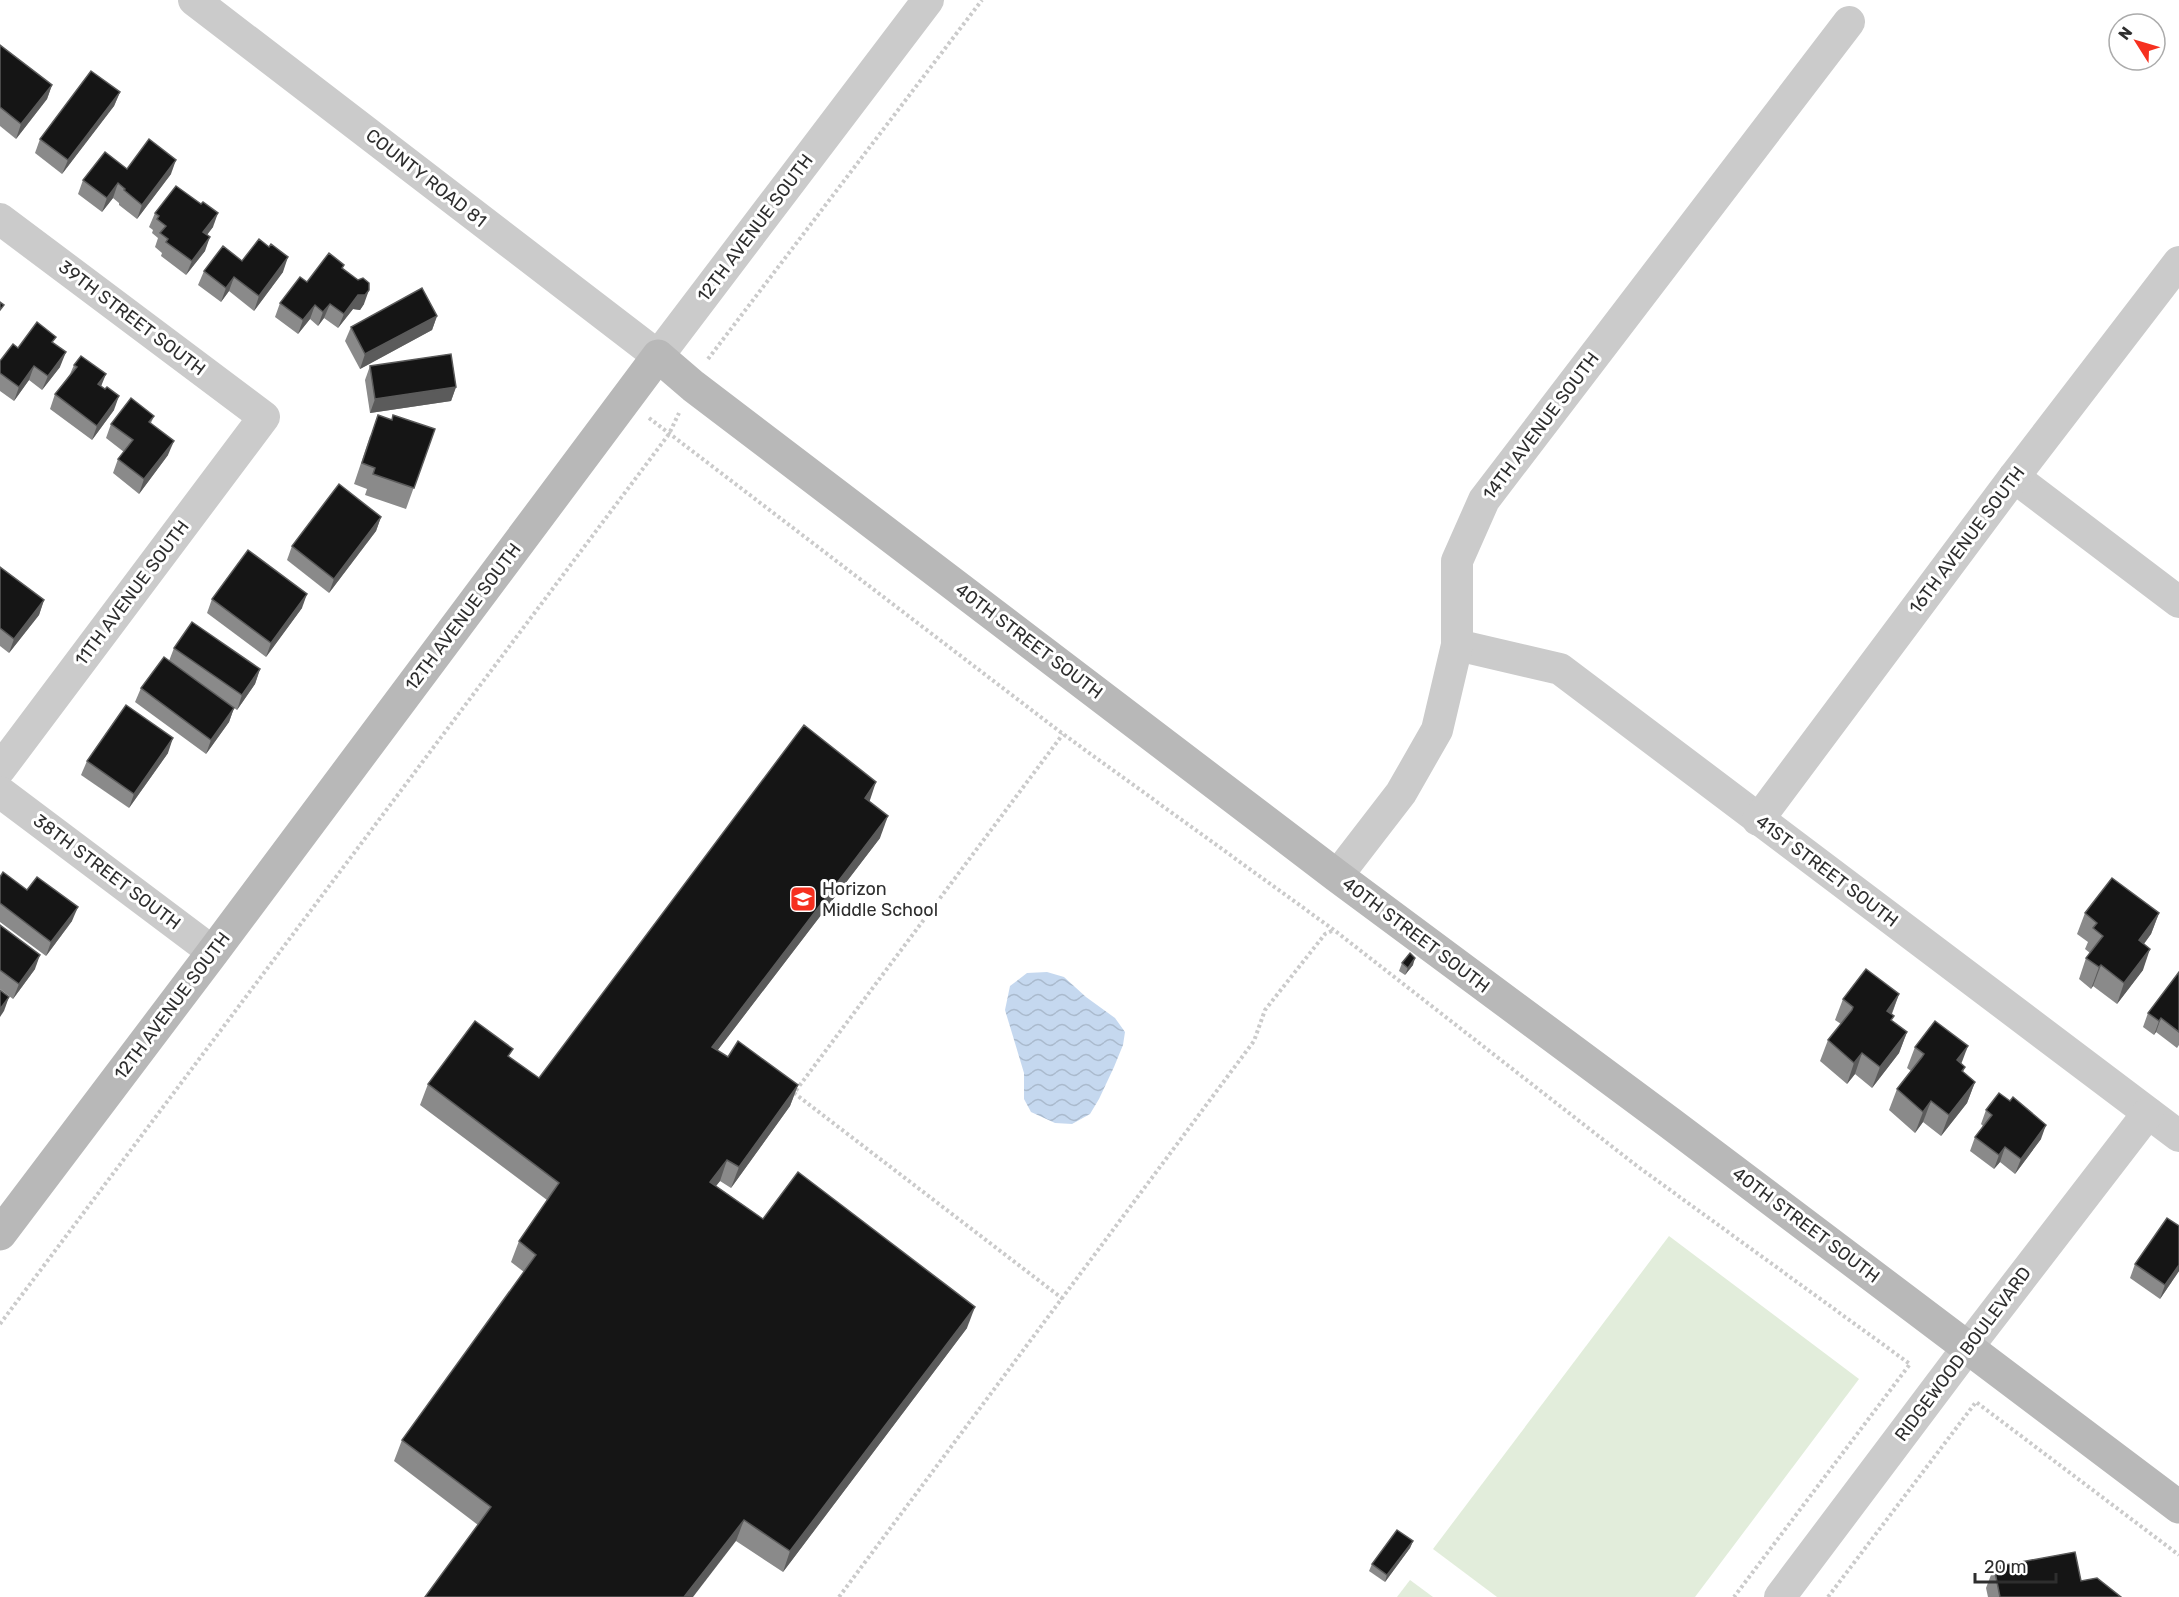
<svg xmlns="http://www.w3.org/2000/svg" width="2179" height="1597" viewBox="0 0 2179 1597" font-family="Rubik,sans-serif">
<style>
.pitch{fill:#e2eddb}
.water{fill:url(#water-waves)}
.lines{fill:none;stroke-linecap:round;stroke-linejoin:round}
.path{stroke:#cbcbcb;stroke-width:4;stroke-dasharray:3 3;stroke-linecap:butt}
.street{stroke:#cbcbcb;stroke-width:32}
.secondary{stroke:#b8b8b8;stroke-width:33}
.wall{fill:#8a8a8a}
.shaded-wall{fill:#5b5b5b}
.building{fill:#151515;stroke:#5b5b5b;stroke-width:1.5}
.labels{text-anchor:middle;stroke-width:6;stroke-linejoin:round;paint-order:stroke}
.street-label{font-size:18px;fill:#2e2e2e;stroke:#fff}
.poi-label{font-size:18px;fill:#2e2e2e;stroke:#fff;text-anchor:start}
</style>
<defs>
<pattern id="water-waves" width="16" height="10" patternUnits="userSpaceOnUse" patternTransform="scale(1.5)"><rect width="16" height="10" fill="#c5d8ef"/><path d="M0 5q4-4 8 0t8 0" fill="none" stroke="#aabacd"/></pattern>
</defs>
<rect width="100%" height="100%" fill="#fff"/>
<g class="pitch">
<path d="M1669,1236l190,143 -164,218h-198l-64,-48z"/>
<path d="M1410,1580l23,17h-36z"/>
</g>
<path class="water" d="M1047,972l17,5 22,20 29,21 10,14 -2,13 -9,22 -15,32 -9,15 -18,10 -17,-1 -24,-11 -7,-13v-26l-19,-63 5,-24 17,-13z"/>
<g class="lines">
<g class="path">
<path d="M708,359l274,-359"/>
<path d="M649,418l414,316 271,196 303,236 273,198 -176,233"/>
<path d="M1063,1299l-269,-206 269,-359"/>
<path d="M0,1324l669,-890 10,-21"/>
<path d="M839,1597l415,-556 11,-31 60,-76 9,-4"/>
<path d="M1828,1597l148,-195 203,153"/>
</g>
<g class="street">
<path d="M194,0l464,356 270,-356"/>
<path d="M0,219l264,198 -264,352"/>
<path d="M2014,477l165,125"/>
<path d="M1457,645l103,24 619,467"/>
<path d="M0,792l213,160"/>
<path d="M1758,820l256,-343 165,-215"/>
<path d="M1337,876l64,-83 36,-63 20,-85v-84l27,-61 365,-478"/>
<path d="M1780,1597l188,-250 180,-234"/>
</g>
<path class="secondary" d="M0,1234l213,-282 445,-596 35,30 644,490 333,247 509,384"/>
</g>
<g class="wall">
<path d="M0,45l52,40 -5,14 -31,40 -16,-13z"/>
<path d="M120,92l-6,14 -52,68 -27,-21 5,-14z"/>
<path d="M127,169l44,5 -34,45 -18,-14v-2l-6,-5 -11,14 -24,-18 5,-14z"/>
<path d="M155,213l58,14 -6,8 -2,16 -19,24 -25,-19 1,-3 -7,-6 3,-9 -6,-5 1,-3 -4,-3z"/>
<path d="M242,261l41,11 -29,39 -25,-20 -8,11 -23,-17 6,-14z"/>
<path d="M343,269l21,35 -4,6 -7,-1 -15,19 -14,-10 -6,8 -8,-7 -12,15 -23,-17 5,-14 27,-21z"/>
<path d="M437,316l-5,14 -72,39 -15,-28 6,-14z"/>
<path d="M54,343l6,24 -18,23 -13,-10 -15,21 -14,-10v-30l18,-13z"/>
<path d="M74,365l27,21 13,24 -22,30 -42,-31 5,-15 15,-20z"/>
<path d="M370,366l86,21 -5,14 -81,12 -5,-33z"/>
<path d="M154,416l-3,7 17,32 -29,39 -26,-21 5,-14 6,-7 -18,-14 5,-14z"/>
<path d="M391,420l44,9 -29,80 -41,-14 2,-6 -13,-5 16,-48z"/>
<path d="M381,517l-5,14 -47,62 -42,-33 5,-14z"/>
<path d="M0,567l44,33 -5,15 -30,38 -9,-7z"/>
<path d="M212,599l90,9 -36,49 -59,-44z"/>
<path d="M174,648l86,21 -5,15 -18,26 -21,-15 18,13 -5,14 -23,32 -71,-52 6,-14 28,-27z"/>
<path d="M168,753l-39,55 -48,-33 6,-14z"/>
<path d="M869,802l11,36 -163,213 11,6 70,28 -8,21 -59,82 -11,-7 -4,5 47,33 204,109 -184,244 -47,-31 -258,-16 -84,-64 8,-21 122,-168 -13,-10 8,-21 28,-41 -127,-95 8,-21 82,-26 29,20z"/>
<path d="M0,877l27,13 45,31 -26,35 -46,-34z"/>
<path d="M2085,913h74l-8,21 -7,10 -1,26 -26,34 -24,-18 -2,3 -12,-10 7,-21 4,-5 -5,-4 3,-7 -11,-8z"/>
<path d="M0,926l35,43 -22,30 -13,-10z"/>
<path d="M1402,963l11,2 -8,10 -6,-4z"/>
<path d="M2179,972v73l-2,3 -21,-16 -2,3 -11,-8 5,-14z"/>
<path d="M1899,994l-7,20v7l15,11 -8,21 -27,35 -17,-14 -8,10 -27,-23 8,-21 13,-16 -6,-4 8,-21z"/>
<path d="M1915,1047l46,17 4,3 -2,5 12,10 -8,21 -26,33 -18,-14 -8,11 -26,-23 8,-21 14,-18 -4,-3z"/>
<path d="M2010,1101l31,38 -26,35 -15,-12 -6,7 -24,-18 5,-14 8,-11 -2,-2 5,-14z"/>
<path d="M2179,1226v45l-19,28 -30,-21 5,-14z"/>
<path d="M1413,1541l-3,7 -25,34 -16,-11 3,-7z"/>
<path d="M1994,1567l87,14 40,16h-133l-2,-9z"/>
</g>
<g class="shaded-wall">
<path d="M52,85l-5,14 -31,40 5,-15z"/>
<path d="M120,92l-6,14 -52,68 6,-14z"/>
<path d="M176,160l-5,14 -34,45 5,-14z"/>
<path d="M118,183l-5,15 -11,14 5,-14z"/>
<path d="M218,213l-5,14 -15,19 5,-14z"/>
<path d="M210,237l-5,14 -19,24 6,-14z"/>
<path d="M288,257l-5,15 -29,39 5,-15z"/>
<path d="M234,277l-5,14 -8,11 5,-14z"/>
<path d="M369,290l-5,14 -4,6 -7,-1 -15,19 6,-14 14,-19z"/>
<path d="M330,304l-6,14 -6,8 5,-14z"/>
<path d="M315,305l-5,14 -12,15 5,-14z"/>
<path d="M437,316l-5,14 -72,39 5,-15z"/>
<path d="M66,352l-6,15 -18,23 6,-14z"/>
<path d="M34,366l-5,14 -15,21 5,-14z"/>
<path d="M106,374l-6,15 -2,-5z"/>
<path d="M456,387l-5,14 -81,12 5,-14z"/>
<path d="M119,396l-5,14 -22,30 5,-14z"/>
<path d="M174,441l-6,14 -29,39 5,-15z"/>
<path d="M381,517l-5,14 -47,62 5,-14z"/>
<path d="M307,594l-5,14 -36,49 5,-14z"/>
<path d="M44,600l-5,15 -30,38 5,-14z"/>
<path d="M260,669l-5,15 -18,26 5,-15z"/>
<path d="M234,708l-5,14 -23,32 5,-14z"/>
<path d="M173,738l-5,15 -39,55 5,-14z"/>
<path d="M876,782l-7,21 -4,-5z"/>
<path d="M888,816l-8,22 -176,230 8,-21z"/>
<path d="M78,907l-6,14 -26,35 5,-14z"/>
<path d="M2159,913l-8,21 -20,27 8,-21z"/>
<path d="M2150,949l-7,21 -26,34 7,-21z"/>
<path d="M40,955l-5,14 -22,30 6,-15z"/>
<path d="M1415,958l-2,7 -8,10 3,-7z"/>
<path d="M2101,965l-8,21 -2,3 8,-22z"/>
<path d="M1899,994l-8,21 -4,-4z"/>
<path d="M9,997l-5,14 -4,6v-8z"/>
<path d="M2161,1018l-5,14 -2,3 5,-14z"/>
<path d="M1907,1032l-8,21 -27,35 8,-21z"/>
<path d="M1968,1046l-8,21 -3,-7z"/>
<path d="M1862,1053l-7,21 -8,10 7,-21z"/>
<path d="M1975,1082l-8,21 -26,33 8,-21z"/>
<path d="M798,1085l-8,21 -59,82 8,-21z"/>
<path d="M1931,1101l-8,21 -8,11 8,-21z"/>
<path d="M2046,1125l-5,14 -26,35 6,-15z"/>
<path d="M2005,1147l-5,15 -6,7 5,-14z"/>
<path d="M727,1160l-7,21 -18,22 8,-21z"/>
<path d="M2179,1265v6l-19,28 5,-14z"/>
<path d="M975,1307l-8,21 -184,244 7,-21z"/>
<path d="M744,1520l-8,21 -43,56h-9z"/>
<path d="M1413,1541l-3,7 -25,34 2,-7z"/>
</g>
<g class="building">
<path d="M0,45l52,40 -31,39 -21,-17z"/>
<path d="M91,71l29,21 -52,68 -28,-21z"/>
<path d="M149,139l27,21 -34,45 -18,-15 1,-1 -7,-6 -11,15 -24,-18 22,-28 22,17z"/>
<path d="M176,186l25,18 2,-2 15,11 -15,19 7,5 -18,24 -26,-19 2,-3 -8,-6 6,-7 -9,-7 2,-3 -4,-3z"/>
<path d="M259,239l10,8 2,-3 17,13 -29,39 -25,-19 -8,11 -22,-17 19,-25 19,15z"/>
<path d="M329,253l15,12 -2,3 16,12 5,-2 6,5v7l-4,5h-7l-14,19 -14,-10 -7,8 -8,-7 -12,15 -23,-17 20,-26 7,5z"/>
<path d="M422,288l15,28 -72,38 -14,-27z"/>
<path d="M0,302l4,3 -4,5z"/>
<path d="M37,322l19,15 -4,5 14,10 -18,24 -14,-10 -15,21 -19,-14v-12l13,-17 5,4z"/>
<path d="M451,354l5,33 -81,12 -5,-33z"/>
<path d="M81,356l25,18 -8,10 7,5 2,-2 12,9 -22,30 -42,-32 22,-27 -3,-2z"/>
<path d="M131,398l23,18 -5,6 25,19 -30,38 -26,-20 15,-19 -22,-16z"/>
<path d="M378,415l14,5 1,-5 42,14 -21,59 -41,-14 2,-6 -13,-5z"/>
<path d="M339,484l42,33 -47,62 -42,-33z"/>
<path d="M248,550l59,44 -36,49 -59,-44z"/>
<path d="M0,567l44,33 -30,39 -14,-11z"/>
<path d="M192,622l68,47 -18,26 -68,-47z"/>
<path d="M164,657l70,51 -23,32 -70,-52z"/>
<path d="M126,705l47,33 -39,56 -47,-33z"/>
<path d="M804,725l72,57 -11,16 23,18 -176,231 16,10 10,-16 60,44 -59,82 -12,-7 -17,22 53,37 35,-47 177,135 -185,244 -46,-31 -60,77h-259l66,-90 -89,-67 134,-185 -17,-14 40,-58 -131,-99 47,-63 38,28 -5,7 31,22z"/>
<path d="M3,872l24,18 10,-13 41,30 -27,35 -51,-39v-26z"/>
<path d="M2112,878l47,35 -20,27 11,9 -26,34 -23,-18 -2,2 -13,-9 17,-22 -10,-8 4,-5 -12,-10z"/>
<path d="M0,925l40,30 -21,29 -19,-14z"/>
<path d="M1410,953l5,5 -7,10 -6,-5z"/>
<path d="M1866,969l33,25 -12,17 7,5 -3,4 16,12 -27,35 -18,-14 -8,10 -26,-23 24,-30 1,-3 -10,-8z"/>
<path d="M2179,972v60l-18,-14 -2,3 -11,-8z"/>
<path d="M0,990l9,7 -9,12z"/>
<path d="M1935,1021l33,25 -11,14 8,7 -3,4 13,11 -26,33 -18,-14 -8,11 -26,-23 25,-32 2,-3 -9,-7z"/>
<path d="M1999,1093l11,8 3,-4 33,28 -25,34 -16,-12 -6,8 -24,-18 17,-22 -6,-5z"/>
<path d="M2167,1218l12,8v39l-14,20 -30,-21z"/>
<path d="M1397,1530l16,11 -26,34 -15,-11z"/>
<path d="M2075,1552l6,29 16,-3 24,19h-121l-6,-30z"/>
</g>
<defs>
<symbol id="school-square" viewBox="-11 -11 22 22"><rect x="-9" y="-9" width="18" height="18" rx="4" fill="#f6301f" stroke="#fff"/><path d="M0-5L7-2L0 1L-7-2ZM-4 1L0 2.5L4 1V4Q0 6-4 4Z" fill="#fff"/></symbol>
</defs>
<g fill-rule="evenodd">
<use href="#school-square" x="788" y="884" width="30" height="30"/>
</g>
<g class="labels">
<g class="street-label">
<text transform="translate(426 178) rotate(38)" y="6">COUNTY ROAD 81</text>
<text transform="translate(755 228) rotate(-53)" y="6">12TH AVENUE SOUTH</text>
<text transform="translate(132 318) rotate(37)" y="6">39TH STREET SOUTH</text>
<text transform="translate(1541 426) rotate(-53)" y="6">14TH AVENUE SOUTH</text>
<text transform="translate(1967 540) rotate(-53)" y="6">16TH AVENUE SOUTH</text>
<text transform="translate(132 593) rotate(-53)" y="6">11TH AVENUE SOUTH</text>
<text transform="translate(463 617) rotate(-53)" y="6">12TH AVENUE SOUTH</text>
<text transform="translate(1029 641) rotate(37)" y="6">40TH STREET SOUTH</text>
<text transform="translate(1827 871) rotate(37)" y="6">41ST STREET SOUTH</text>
<text transform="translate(107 872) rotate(37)" y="6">38TH STREET SOUTH</text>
<text transform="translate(1416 935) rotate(37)" y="6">40TH STREET SOUTH</text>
<text transform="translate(172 1006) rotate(-53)" y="6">12TH AVENUE SOUTH</text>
<text transform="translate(1806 1225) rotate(37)" y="6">40TH STREET SOUTH</text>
<text transform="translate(1963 1354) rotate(-53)" y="6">RIDGEWOOD BOULEVARD</text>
</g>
<g class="poi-label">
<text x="822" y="895">Horizon<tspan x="822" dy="21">Middle School</tspan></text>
</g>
</g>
<g transform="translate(2137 42) rotate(307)"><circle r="28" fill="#ffffff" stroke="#ababab" stroke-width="1.5"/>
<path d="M0-4.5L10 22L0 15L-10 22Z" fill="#f6301f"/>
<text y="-9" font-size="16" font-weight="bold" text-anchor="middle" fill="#2e2e2e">N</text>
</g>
<path d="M1975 1573v9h81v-9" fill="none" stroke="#2e2e2e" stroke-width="3"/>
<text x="1984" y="1573" font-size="18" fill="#2e2e2e" stroke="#ffffff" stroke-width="4.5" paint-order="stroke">20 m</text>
</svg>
